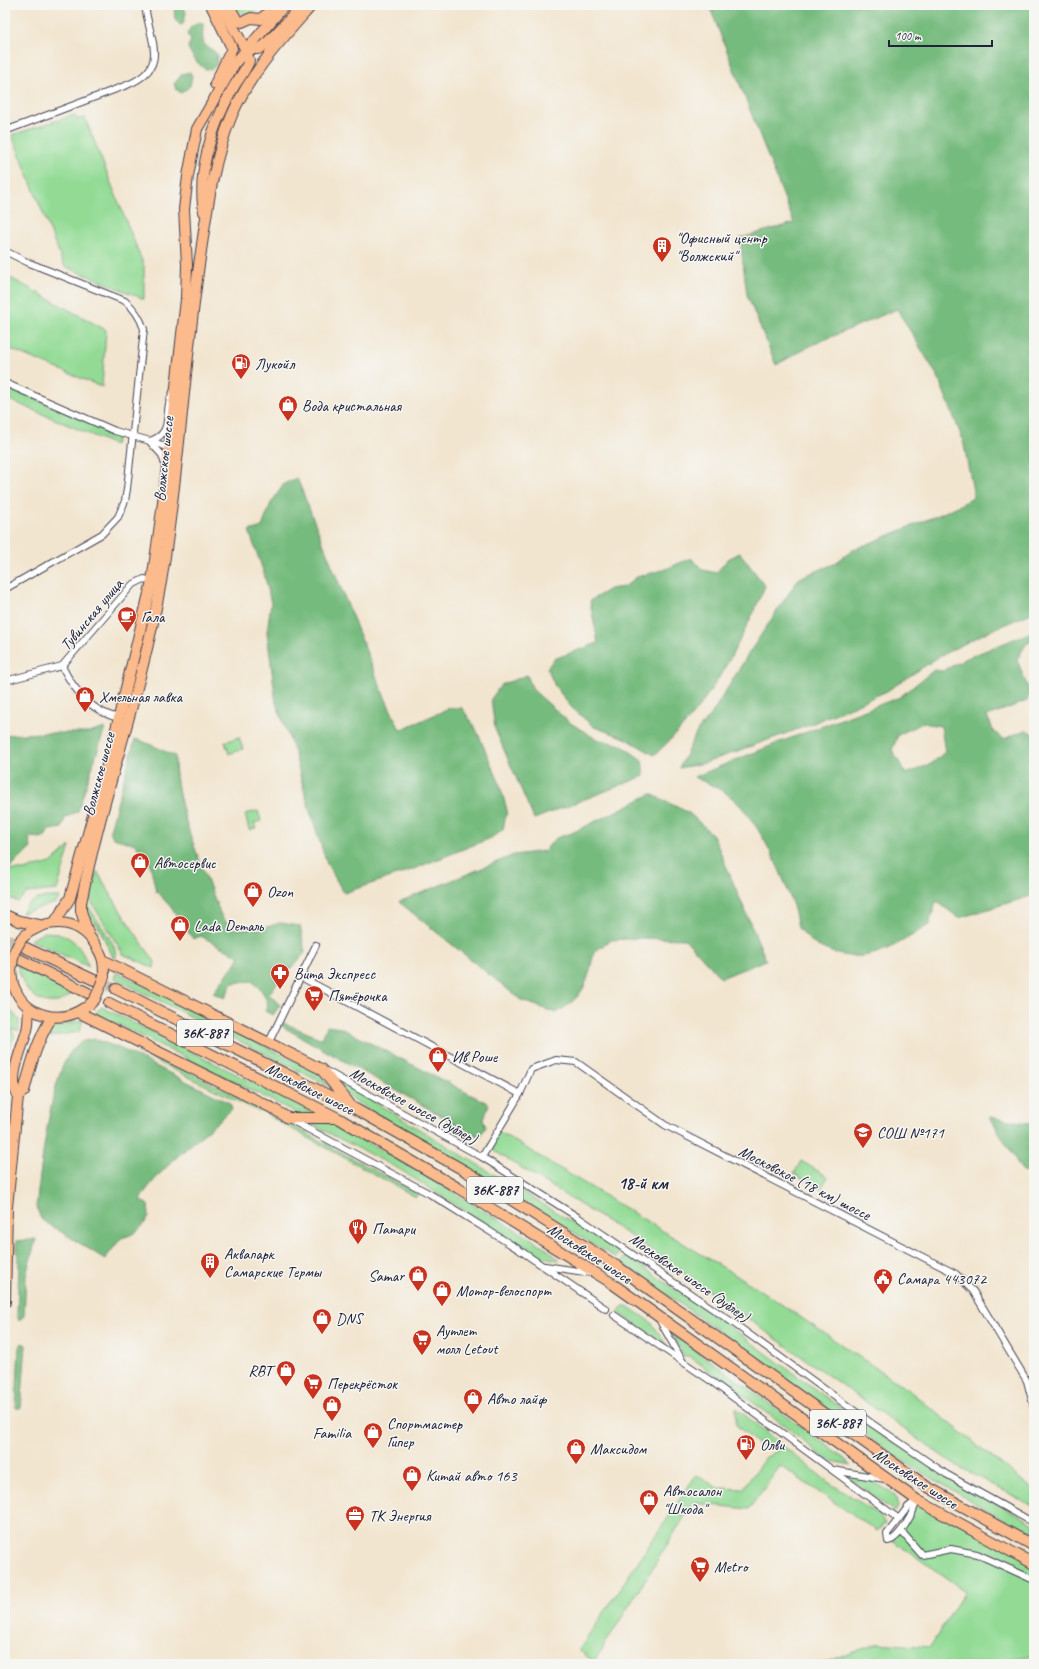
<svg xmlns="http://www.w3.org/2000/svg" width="1039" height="1669" viewBox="0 0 1039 1669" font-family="Caveat,sans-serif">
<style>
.green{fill:#93db95;stroke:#5a7e68}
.forest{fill:#76bb7e;stroke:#4c6e5c;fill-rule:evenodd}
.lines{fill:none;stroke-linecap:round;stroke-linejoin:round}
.primary-tunnel{stroke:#c8beb1;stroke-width:10;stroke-dasharray:10 5;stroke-linecap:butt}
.street-casing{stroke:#413f51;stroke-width:8}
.primary-casing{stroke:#413f51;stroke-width:12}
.street{stroke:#fff;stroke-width:6}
.primary{stroke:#fbbb8c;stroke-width:10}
.primary-bridge-casing{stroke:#413f51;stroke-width:12;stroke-linecap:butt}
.primary-bridge{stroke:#fbbb8c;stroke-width:10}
.labels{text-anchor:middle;stroke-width:3;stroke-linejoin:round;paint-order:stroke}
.shield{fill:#f6f6f2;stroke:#626272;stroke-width:1}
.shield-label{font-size:15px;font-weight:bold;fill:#22223b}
.poi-label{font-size:16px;fill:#22223b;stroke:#f6f6f2;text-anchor:start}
.street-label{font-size:16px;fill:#22223b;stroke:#f6f6f2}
.neighbourhood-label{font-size:17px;font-weight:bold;fill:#22223b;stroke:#f6f6f2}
</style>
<rect width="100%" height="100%" fill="#f6f6f2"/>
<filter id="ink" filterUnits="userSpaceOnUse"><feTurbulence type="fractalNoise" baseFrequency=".025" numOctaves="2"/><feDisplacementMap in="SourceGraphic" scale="8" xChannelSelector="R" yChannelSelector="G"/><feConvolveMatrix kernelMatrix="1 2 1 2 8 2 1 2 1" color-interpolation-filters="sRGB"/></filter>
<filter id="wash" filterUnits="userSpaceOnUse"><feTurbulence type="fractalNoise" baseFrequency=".012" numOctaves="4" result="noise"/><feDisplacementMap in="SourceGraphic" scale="16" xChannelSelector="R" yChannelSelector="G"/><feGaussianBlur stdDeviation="0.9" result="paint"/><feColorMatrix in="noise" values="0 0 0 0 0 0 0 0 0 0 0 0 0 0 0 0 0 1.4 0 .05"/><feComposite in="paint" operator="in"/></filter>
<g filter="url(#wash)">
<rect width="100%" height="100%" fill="#f2e5cf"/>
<g class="green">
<path d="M235,5h26l-14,12 -4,-6 -4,3z"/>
<path d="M74,115l3,4 8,-1 59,148v33l-80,-33 -52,-131z"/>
<path d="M5,275l101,55 -4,57 -92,-38 -5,-27z"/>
<path d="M5,386l113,49 -3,10 -110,-47z"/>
<path d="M239,737l4,12 -14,5 -4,-12z"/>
<path d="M258,811l3,10 -7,2 2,5 -7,2 -4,-16z"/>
<path d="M70,846l-13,44 -30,3 -9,9 -13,-6v-26h19l27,-7z"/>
<path d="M97,871l26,44 32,47 -1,6 -31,-14 -33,-54z"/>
<path d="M46,897h14l-4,6 -34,10c5,-11 12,-13 24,-16z"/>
<path d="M85,901l28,43 3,10 -2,5 -16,-33 -17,-20z"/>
<path d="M45,932c27,2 34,11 44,35l-59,-27z"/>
<path d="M17,964l56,29c-5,3 -11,9 -17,9 -23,3 -35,-18 -39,-38z"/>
<path d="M117,972l201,101 13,14 -217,-109z"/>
<path d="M5,1004l14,16v11l-8,-3 4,8 -10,19z"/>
<path d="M102,1007l218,109h-17l-208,-103z"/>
<path d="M83,1020l-4,12 -36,6 2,-10z"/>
<path d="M149,1052l111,56v4l-112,-55z"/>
<path d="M330,1075l270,164 20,12 -4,7 -266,-160z"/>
<path d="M269,1113l149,81 -2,3 -142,-78 -5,-3z"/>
<path d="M303,1120l30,3 73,41 137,82 17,14 -24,-4 -137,-87z"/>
<path d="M498,1131l259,157 150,101 127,101v17l-82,-44 -317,-224 -147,-92z"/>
<path d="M801,1161l27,16 -7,12 -27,-15z"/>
<path d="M626,1255l118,82 109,80 84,53 97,54v12l-24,-12 -112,-66 -277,-196z"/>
<path d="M623,1306h4l25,17 15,23 -49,-34z"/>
<path d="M672,1333l167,121 12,11 -24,-5 -43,-35 -95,-69h-5z"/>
<path d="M736,1408l92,74 52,33 5,9 -8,7 -97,-65 -31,43 -56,-6 -99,159 -15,-12 117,-175 22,13 25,1 22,-31 15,-9 -20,-3 -24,-21z"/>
<path d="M842,1473l31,8 22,14 3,12 -3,5z"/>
<path d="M917,1500l117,61v94l-53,9h-161l59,-21 51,4 35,-56 -73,-51z"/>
</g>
<g class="forest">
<path d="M174,5h9l3,8 -3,11 -3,1 -5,-5z"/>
<path d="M709,5h325v607l-45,19 -49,25 -53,35 -78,34 -104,38 -26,5 19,-38 13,-15 38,-62 50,-75 35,-14 19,-14 88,-36 21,-10 12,-8 -11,-56 -25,-63 -41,-68 -85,36 -36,20 -29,-70 -7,-57 54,-15z"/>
<path d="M201,22l2,2c0,6 -2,18 3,22 6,4 8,4 12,10l-1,8 -6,6c-10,0 -20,-14 -23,-23l3,-7 -4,-6 4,-7z"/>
<path d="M190,72l2,4 -2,10 -9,7 -5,-4 -2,-5 8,-10z"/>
<path d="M297,478l85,213 18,39 50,-22h12l13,19 24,55 8,28 -4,19 -12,9 -85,34 -62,21 -17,-29 -18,-56 -16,-60 -17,-45 -9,-71 4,-29 -7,-30 -15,-42 13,-4 9,-24 13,-19z"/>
<path d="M740,553l25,33c-27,62 -58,124 -111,169l-29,-17 -31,-11 -22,-19 -17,-22 -8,-18 7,-9 44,-16 -8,-42 20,-12 14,-2 13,-10 29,-8 25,-11 12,12 13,3 12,-14z"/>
<path d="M1034,631v9l-8,4 -9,16 13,33 -3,8 -40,15 7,16 10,7 21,-9 9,4v161l-75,23 -23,-17 -7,24c-39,24 -67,45 -113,20 -6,-4 -12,-12 -18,-17 -4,-34 -39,-110 -67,-131 -10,-9 -25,-14 -37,-20l86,-35 120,-45 34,-27 9,1 24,-13zM922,723l19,3 4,26 -14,12 -25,10 -14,-24 6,-15z"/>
<path d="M527,675l6,15 36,32 27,17 25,6 21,15 2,16 -110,43 -39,-90 -4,-30 10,-14z"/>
<path d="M105,728l-27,83 -13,7 -3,10 -13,2 -5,8 -15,-1 2,11 -24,22 -2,-1v-134l37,-2h47z"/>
<path d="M135,739c15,4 26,11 40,17 -1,51 29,114 47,162l11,11h27l20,-6 20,3 5,27 -28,30 -8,11 11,11 -7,10 -8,-4 3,-7 -6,-13 -10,-10 -20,2 -7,15 -12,-5 27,-36 -39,-21 -8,3 -23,-33 -14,-15 -6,-27 -15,-20 -22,-6 -3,-8z"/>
<path d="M651,794l38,19 24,22 53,125 -45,18 -36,-39 -45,-1 -29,2 -17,12c-7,32 -9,44 -38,61l-35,-13 -122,-98 115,-47 30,-4 12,-13 16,-5z"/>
<path d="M279,1021l43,18 5,-13 14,2 148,76 -6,16 3,7 -7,10 -201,-113z"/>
<path d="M94,1039l25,9 111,55 2,6c-32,30 -69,54 -92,90l8,6 1,11c-7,12 -14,19 -28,22l-16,21 -63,-39 -6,-13c5,-35 14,-134 37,-158 6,-7 12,-9 21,-10z"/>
<path d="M990,1117l44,7v49l-11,-1z"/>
<path d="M36,1239l-10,36 -2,41 -5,4 -2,-5 2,-48 -3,-26z"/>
<path d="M22,1343l4,2 -5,63h-5l3,-61z"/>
<path d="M1034,1658v6l-52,-1z"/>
</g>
</g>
<g filter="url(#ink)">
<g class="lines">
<g class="primary-tunnel">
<path d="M5,938l19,9"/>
<path d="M94,980l22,9"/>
</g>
<defs>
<g id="street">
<path d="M5,131l122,-46c44,-18 22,-45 18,-80"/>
<path d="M5,251l22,11 98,39c10,8 15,16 19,28l-17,160 -2,12 -7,16 -16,17 -97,55"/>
<path d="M5,383l110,48 42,12 13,6"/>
<path d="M150,441c26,-8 12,-31 23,-49"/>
<path d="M151,443l11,12 3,10"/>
<path d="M62,666c12,25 29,45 56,52"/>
<path d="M5,681l57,-15 70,-81 12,-6 8,2"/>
<path d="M301,977l219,117"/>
<path d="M269,1042l47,-97"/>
<path d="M326,1071l156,86 97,61 153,104 139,101 75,51 88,49"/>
<path d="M291,1120l139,74 88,55 88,60"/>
<path d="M482,1157l38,-63 11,-25 25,-9 20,2 89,63 291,149 17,17 54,90 7,27"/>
<path d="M545,1266l46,7"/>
<path d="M614,1315l97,66 188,138"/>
<path d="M659,1319l23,41"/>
<path d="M833,1470l52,9"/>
<path d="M917,1500c-3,11 -17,39 -29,41l-1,-7 21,-27z"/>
<path d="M901,1531l21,24 29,-6 26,5 57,26"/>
</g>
<g id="primary">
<path d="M211,5l21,43 -17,36"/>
<path d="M229,6l8,14 5,2 9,-4 10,1 14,-13"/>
<path d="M246,49h12l6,-3 39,-41"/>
<path d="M204,212c-7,-41 8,-86 28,-122 5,-10 13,-18 17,-29l-2,-9 -26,-47"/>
<path d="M5,915l14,6 20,4"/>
<path d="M55,922l15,-24 39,-140 43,-177 10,-71 24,-211 1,-34 -3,-56 4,-33 9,-47 38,-66 50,-58"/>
<path d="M89,936l-8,-25v-8c21,-108 61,-212 80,-321 18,-107 23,-216 39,-324 7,-48 13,-98 32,-143 18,-42 50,-76 80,-110"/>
<path d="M22,938c23,-21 55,-21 73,6 3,5 7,11 8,17 1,5 1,11 1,16"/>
<path d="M24,947l70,33"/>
<path d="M19,959l69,34"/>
<path d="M103,960l218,109 28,34"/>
<path d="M11,971c1,5 1,13 4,18 11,27 45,36 69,19"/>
<path d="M116,989l236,118 115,65 151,95 308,219 108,60"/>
<path d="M109,1003l229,115 120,70 152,94 307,218 117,64"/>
<path d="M78,1012l194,96 16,10h48"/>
<path d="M18,1096l6,-5c7,-26 13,-51 28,-74"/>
<path d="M5,1302l2,-95 11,-111c-11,-19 4,-46 9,-66 2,-7 1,-15 2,-22"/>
</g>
</defs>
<use href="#street" class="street-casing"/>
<use href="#primary" class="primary-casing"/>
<use href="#street" class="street"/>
<use href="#primary" class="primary"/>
<defs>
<g id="primary-bridge">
<path d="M11,971l3,-19 8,-14"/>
<path d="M89,1005l6,-6 9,-22"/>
</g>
</defs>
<use href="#primary-bridge" class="primary-bridge-casing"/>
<use href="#primary-bridge" class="primary-bridge"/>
</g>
</g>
<defs>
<symbol id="building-pin" viewBox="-11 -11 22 30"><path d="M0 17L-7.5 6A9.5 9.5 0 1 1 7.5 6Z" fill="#c8321e" stroke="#f6f6f2"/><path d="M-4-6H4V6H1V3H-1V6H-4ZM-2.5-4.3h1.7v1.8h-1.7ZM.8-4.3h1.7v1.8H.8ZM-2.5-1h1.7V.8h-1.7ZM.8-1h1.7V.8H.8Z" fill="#fff"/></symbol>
<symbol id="fuel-pin" viewBox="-11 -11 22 30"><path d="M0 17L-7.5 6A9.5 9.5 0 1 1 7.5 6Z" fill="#c8321e" stroke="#f6f6f2"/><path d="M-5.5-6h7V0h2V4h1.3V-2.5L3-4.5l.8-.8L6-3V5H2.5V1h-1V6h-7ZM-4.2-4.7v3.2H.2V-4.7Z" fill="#fff"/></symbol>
<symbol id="shop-pin" viewBox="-11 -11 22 30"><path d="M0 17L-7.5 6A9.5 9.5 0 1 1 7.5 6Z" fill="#c8321e" stroke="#f6f6f2"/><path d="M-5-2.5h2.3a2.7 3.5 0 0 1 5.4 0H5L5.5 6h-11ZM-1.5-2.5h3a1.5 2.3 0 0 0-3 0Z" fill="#fff"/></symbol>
<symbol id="cafe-pin" viewBox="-11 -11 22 30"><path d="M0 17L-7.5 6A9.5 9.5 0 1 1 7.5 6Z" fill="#c8321e" stroke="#f6f6f2"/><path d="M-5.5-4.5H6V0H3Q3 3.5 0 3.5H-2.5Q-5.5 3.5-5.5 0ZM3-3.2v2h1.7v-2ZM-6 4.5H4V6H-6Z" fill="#fff"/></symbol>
<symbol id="pharmacy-pin" viewBox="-11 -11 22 30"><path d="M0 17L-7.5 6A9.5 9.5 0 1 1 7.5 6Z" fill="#c8321e" stroke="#f6f6f2"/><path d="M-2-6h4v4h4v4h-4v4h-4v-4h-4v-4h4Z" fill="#fff"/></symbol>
<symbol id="supermarket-pin" viewBox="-11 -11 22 30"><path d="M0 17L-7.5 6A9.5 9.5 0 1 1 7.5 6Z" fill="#c8321e" stroke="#f6f6f2"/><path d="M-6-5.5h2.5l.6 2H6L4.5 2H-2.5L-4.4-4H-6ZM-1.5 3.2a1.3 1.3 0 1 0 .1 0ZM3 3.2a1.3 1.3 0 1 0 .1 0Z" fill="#fff"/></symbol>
<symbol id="school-pin" viewBox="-11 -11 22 30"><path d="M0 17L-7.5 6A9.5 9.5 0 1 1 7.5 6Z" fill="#c8321e" stroke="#f6f6f2"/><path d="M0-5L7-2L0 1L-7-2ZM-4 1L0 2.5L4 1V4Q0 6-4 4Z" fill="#fff"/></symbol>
<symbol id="restaurant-pin" viewBox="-11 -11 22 30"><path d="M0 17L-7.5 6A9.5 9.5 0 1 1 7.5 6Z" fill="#c8321e" stroke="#f6f6f2"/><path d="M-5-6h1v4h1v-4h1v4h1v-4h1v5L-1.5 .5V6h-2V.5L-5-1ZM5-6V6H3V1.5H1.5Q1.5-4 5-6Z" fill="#fff"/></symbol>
<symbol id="civic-pin" viewBox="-11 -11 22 30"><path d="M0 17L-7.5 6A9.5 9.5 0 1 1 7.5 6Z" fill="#c8321e" stroke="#f6f6f2"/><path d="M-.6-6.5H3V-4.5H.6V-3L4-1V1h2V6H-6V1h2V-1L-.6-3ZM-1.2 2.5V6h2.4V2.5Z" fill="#fff"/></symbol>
<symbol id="office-pin" viewBox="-11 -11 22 30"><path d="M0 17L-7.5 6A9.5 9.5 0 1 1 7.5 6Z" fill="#c8321e" stroke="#f6f6f2"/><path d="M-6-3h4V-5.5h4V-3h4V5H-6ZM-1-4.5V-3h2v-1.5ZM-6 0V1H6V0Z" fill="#fff"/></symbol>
</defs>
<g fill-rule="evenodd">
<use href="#building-pin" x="651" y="235" width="22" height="30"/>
<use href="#fuel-pin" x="230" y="352" width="22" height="30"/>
<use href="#shop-pin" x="277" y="394" width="22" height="30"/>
<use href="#cafe-pin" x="116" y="605" width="22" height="30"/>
<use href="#shop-pin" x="74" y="685" width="22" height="30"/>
<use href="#shop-pin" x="129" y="851" width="22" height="30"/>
<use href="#shop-pin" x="242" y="880" width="22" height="30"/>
<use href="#shop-pin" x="169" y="914" width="22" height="30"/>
<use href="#pharmacy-pin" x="269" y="962" width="22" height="30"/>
<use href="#supermarket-pin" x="303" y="984" width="22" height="30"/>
<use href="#shop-pin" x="427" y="1045" width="22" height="30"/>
<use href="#school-pin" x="852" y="1121" width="22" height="30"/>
<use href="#restaurant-pin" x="347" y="1217" width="22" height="30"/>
<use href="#building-pin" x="199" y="1251" width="22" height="30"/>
<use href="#shop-pin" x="407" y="1264" width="22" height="30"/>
<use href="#civic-pin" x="872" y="1267" width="22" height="30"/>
<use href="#shop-pin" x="431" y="1279" width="22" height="30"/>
<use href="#shop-pin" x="311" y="1307" width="22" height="30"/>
<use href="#supermarket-pin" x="411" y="1328" width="22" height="30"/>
<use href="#shop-pin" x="275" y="1359" width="22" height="30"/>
<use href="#supermarket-pin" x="302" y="1372" width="22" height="30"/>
<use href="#shop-pin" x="462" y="1387" width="22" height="30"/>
<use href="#shop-pin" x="321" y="1394" width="22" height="30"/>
<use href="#shop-pin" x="362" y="1421" width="22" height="30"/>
<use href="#fuel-pin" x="735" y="1433" width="22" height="30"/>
<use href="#shop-pin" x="565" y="1437" width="22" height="30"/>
<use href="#shop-pin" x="401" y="1464" width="22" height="30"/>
<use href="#shop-pin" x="638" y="1488" width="22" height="30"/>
<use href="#office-pin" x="344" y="1504" width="22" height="30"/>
<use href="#supermarket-pin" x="689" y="1555" width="22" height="30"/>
</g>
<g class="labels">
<g class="shield">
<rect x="177" y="1020" width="56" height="26" rx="3"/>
<rect x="467" y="1177" width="56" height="26" rx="3"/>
<rect x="810" y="1410" width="56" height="26" rx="3"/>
</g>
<g class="shield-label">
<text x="205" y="1038">36К-887</text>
<text x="495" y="1195">36К-887</text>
<text x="838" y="1428">36К-887</text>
</g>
<g class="poi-label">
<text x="676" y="243">"Офисный центр<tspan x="676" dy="18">"Волжский"</tspan></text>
<text x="255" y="369">Лукойл</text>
<text x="302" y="411">Вода кристальная</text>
<text x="141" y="622">Гала</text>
<text x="99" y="702">Хмельная лавка</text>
<text x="154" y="868">Автосервис</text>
<text x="267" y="897">Ozon</text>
<text x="194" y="931">Lada Dеталь</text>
<text x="294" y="979">Вита Экспресс</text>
<text x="328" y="1001">Пятёрочка</text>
<text x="452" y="1062">Ив Роше</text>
<text x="877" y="1138">СОШ №171</text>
<text x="372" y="1234">Патари</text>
<text x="224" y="1259">Аквапарк<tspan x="224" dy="18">Самарские Термы</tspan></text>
<text x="404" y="1281" text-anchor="end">Samar</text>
<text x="897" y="1284">Самара 443072</text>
<text x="456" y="1296">Мотор-велоспорт</text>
<text x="336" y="1324">DNS</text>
<text x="436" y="1336">Аутлет<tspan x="436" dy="18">молл Letout</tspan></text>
<text x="272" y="1376" text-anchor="end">RBT</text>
<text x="327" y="1389">Перекрёсток</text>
<text x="487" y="1404">Авто лайф</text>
<text x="387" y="1429">Спортмастер<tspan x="387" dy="18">Гипер</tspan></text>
<text x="332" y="1438" text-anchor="middle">Familia</text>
<text x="760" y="1450">Олви</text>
<text x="590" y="1454">Максидом</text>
<text x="426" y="1481">Китай авто 163</text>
<text x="663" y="1496">Автосалон<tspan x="663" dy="18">"Шкода"</tspan></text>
<text x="369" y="1521">ТК Энергия</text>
<text x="714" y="1572">Metro</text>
</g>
<g class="street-label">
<text transform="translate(163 459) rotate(-84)" y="6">Волжское шоссе</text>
<text transform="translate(91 614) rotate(-50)" y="6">Тувинская улица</text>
<text transform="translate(98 774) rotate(-75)" y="6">Волжское шоссе</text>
<text transform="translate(310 1088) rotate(27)" y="6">Московское шоссе</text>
<text transform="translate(414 1105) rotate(29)" y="6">Московское шоссе (дублер)</text>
<text transform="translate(805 1182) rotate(27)" y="6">Московское (18 км) шоссе</text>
<text transform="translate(590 1253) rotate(33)" y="6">Московское шоссе</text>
<text transform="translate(690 1277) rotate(35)" y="6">Московское шоссе (дублер)</text>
<text transform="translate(916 1478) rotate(33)" y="6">Московское шоссе</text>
</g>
<g class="neighbourhood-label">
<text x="643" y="1189">18-й км</text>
</g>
</g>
<rect width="1039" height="1669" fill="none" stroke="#f6f6f2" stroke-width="20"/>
<path d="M889 40v6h103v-6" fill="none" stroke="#22223b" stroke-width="2"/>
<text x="895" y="40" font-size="12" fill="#22223b" stroke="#f6f6f2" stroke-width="3" paint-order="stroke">100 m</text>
</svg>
